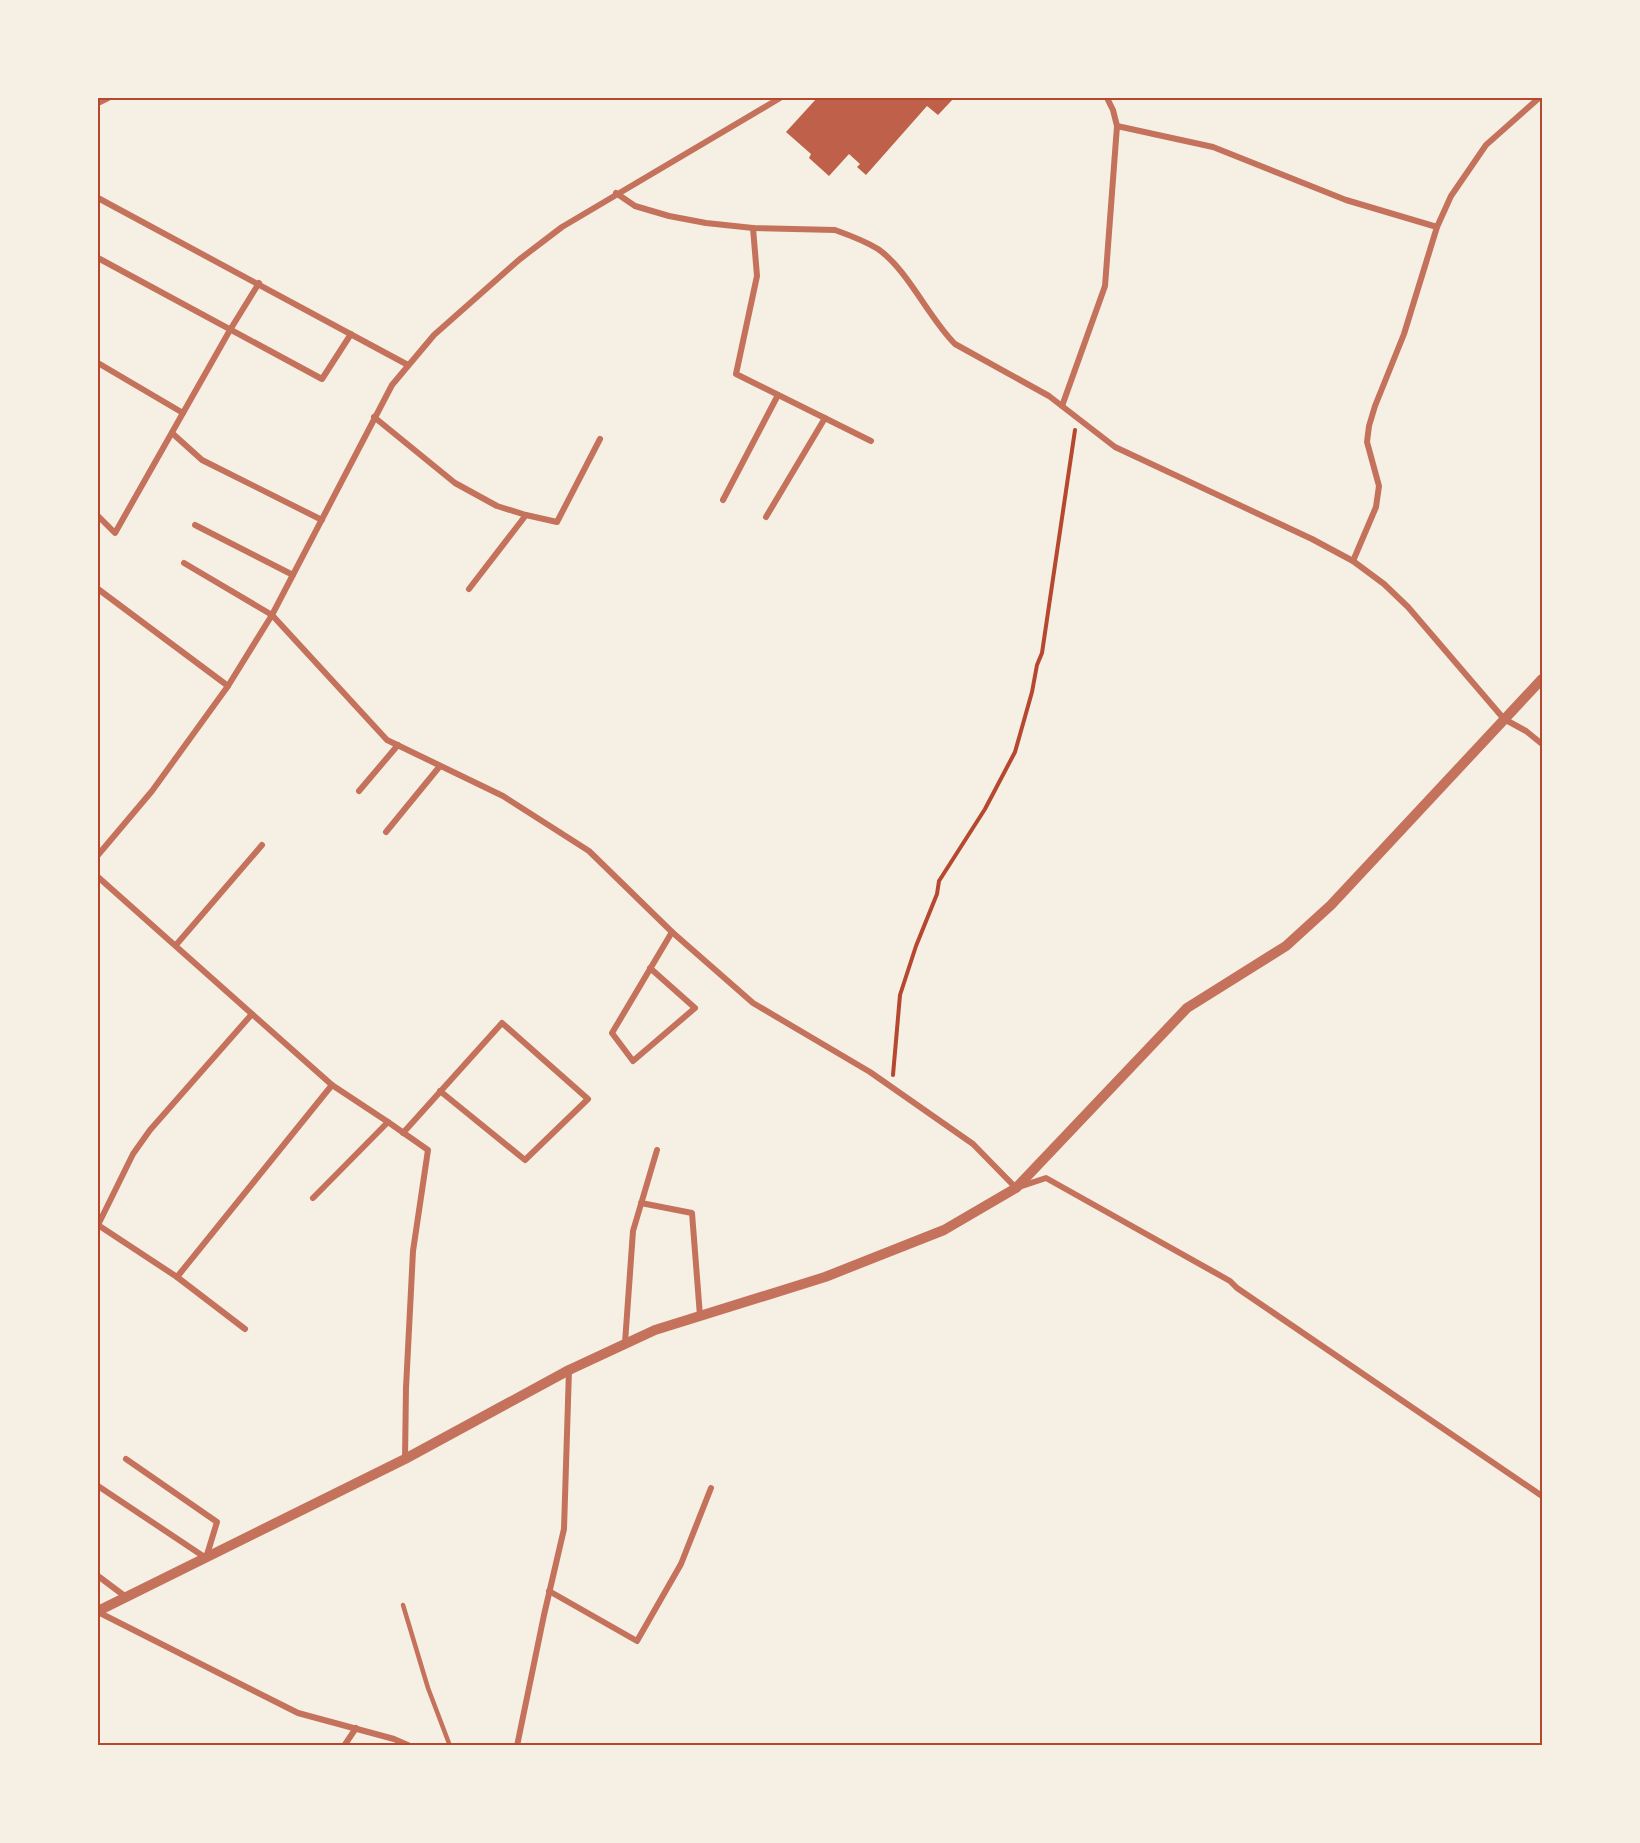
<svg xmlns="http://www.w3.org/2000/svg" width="1640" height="1843" viewBox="0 0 1640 1843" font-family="Mulish,sans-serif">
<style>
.building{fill:#bf614a}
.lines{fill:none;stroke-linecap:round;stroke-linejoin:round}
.path{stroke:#b5482f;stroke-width:4}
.service{stroke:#c5725c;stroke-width:4.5}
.minor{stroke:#c5725c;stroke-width:6}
.tertiary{stroke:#c5725c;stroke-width:10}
.neatline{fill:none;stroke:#b5482f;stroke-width:2}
</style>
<rect width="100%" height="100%" fill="#f6efe4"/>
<path class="building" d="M817,98h137l-16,17 -11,-9 -61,69 -9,-8 3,-3 -11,-10 -20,22 -20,-18 2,-4 -25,-22z"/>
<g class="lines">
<path class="path" d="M893,1075l7,-80 16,-49 21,-52 2,-13 46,-72 30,-57 17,-60 5,-27 5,-12 33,-223"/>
<path class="service" d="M403,1605l25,83 22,58"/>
<g class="minor">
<path d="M1107,98l6,12 4,16 96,21 133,53 91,27"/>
<path d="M98,103l10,-5"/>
<path d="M616,193l19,13 34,10 37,7 47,5 82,2c14,5 30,11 43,19 30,21 50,68 77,95l94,52 66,51 197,92 41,22 31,23 24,23 96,112 22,12 16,13"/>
<path d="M98,198l310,167"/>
<path d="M753,228l4,48 -21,98 135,67"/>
<path d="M98,258l224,121 29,-45"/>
<path d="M98,363l85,50"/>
<path d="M1062,406l43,-120 12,-160"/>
<path d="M374,417l81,66 42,23 29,9"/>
<path d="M172,433l30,27 120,60"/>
<path d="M723,500l55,-105"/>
<path d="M98,516l17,17 115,-203 29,-47"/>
<path d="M766,517l59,-99"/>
<path d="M195,525l98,50"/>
<path d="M1353,561l23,-54 3,-21 -12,-44 2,-16 6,-20 29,-72 33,-107 14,-31 35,-51 53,-47"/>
<path d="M184,563l88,52 115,125 116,56 86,55 83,81 81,71 117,69 103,72 43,44 30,-10 184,103 7,7 305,208"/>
<path d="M98,589l130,97"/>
<path d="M469,589l57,-74 31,7 43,-83"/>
<path d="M359,791l39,-46"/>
<path d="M386,832l54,-66"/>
<path d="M98,855l54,-64 76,-105 44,-71 120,-230 42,-50 86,-76 42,-32 218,-129"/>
<path d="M98,877l154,137"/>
<path d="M176,945l86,-100"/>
<path d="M650,968l45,40 -62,53 -21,-28 60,-101"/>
<path d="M388,1122l40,28 -15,101 -7,137 -1,71"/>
<path d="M403,1133l99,-110 86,76 -63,61 -85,-69"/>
<path d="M641,1203l51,10 8,103"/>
<path d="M177,1277l155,-192 56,37 -75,76"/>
<path d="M245,1329l-68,-52 -79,-52 35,-71 17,-24 102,-116 80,71"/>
<path d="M625,1343l8,-112 24,-81"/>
<path d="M98,1486l108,72 11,-36 -91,-63"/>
<path d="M98,1576l28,21"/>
<path d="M549,1591l88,50 44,-77 30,-76"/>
<path d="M98,1612l200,101 96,26 16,7"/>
<path d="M344,1746l12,-18"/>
<path d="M517,1746l27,-131 20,-86 5,-159"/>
</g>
<path class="tertiary" d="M98,1611l307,-152 164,-89 86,-40 170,-53 119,-47 72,-42 171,-180 99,-62 45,-41 211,-226"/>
</g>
<rect width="1640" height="1843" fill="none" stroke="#f6efe4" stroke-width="198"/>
<rect x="99" y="99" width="1442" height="1645" class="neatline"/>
</svg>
